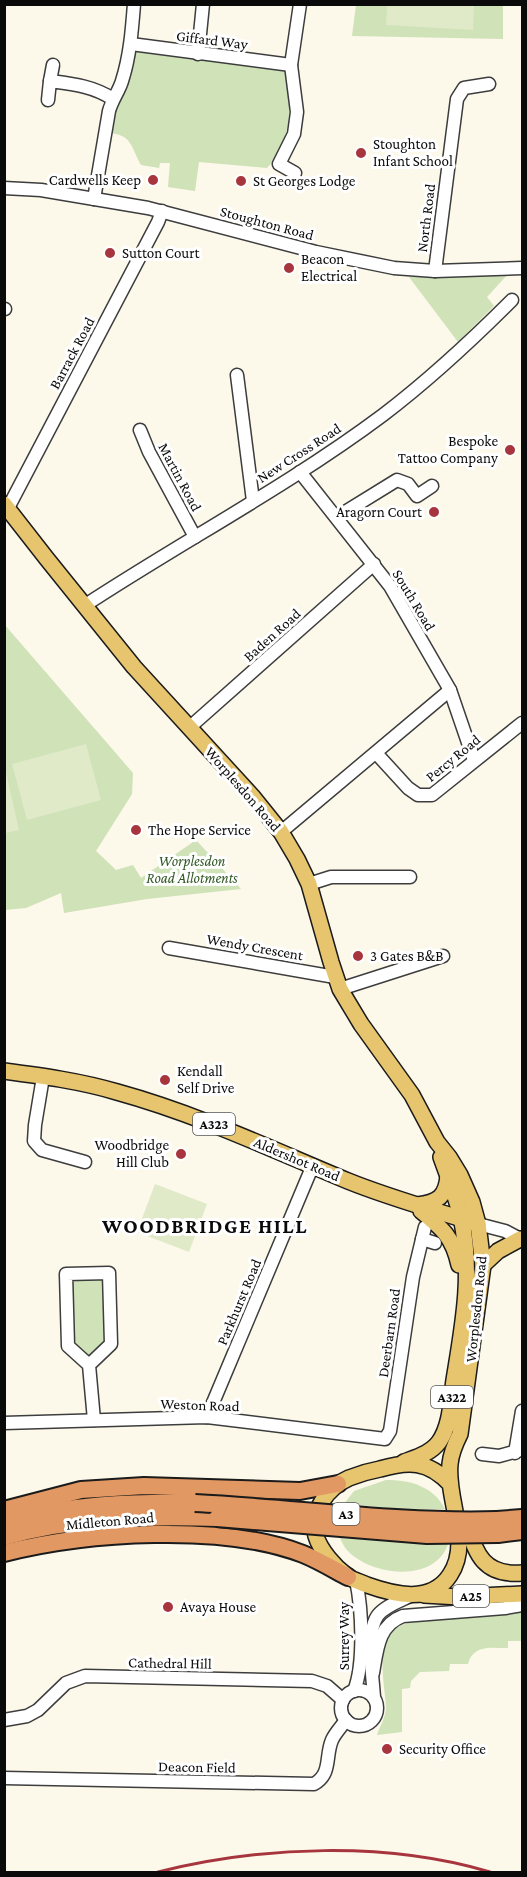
<svg xmlns="http://www.w3.org/2000/svg" width="527" height="1877" viewBox="0 0 527 1877" font-family="'Crimson Pro',serif">
<style>
.green{fill:#cfe2b8}
.pitch{fill:#e0eac9}
.lines{fill:none;stroke-linecap:round;stroke-linejoin:round}
.minor-casing{stroke:#3d3d3d;stroke-width:15}
.major-casing{stroke:#1b1b1b;stroke-width:18}
.highway-casing{stroke:#1b1b1b;stroke-width:20}
.minor{stroke:#fff;stroke-width:12}
.major{stroke:#e7c56f;stroke-width:15}
.highway{stroke:#e19863;stroke-width:16}
.rail{stroke:#a7353e;stroke-width:3}
.highway-bridge-casing{stroke:#1b1b1b;stroke-width:20;stroke-linecap:butt}
.highway-bridge{stroke:#e19863;stroke-width:16}
.poi-dot{fill:#a7353e;stroke:#fff;stroke-width:2}
.labels{text-anchor:middle;stroke-width:6;stroke-linejoin:round;paint-order:stroke}
.shield{fill:#fff;stroke:#545454;stroke-width:1.5}
.shield-label{font-size:14px;font-weight:bold;fill:#0a0a0a}
.street-label{font-size:15px;fill:#0a0a0a;stroke:#fff}
.poi-label{font-size:15px;fill:#0a0a0a;stroke:#fff;text-anchor:start}
.park-label{font-size:15px;font-style:italic;fill:#315824;stroke:#fff}
.district-label{font-size:21px;font-weight:bold;letter-spacing:1.5px;fill:#0a0a0a;stroke:#fff}
</style>
<rect width="100%" height="100%" fill="#fcf8ea"/>
<g class="green">
<path d="M356,5h147v34l-151,-3z"/>
<path d="M135,50l152,19c4,34 6,72 -20,99l-68,-6 -4,29 -27,-4 2,-24h-10l-1,5 -18,-3c-10,-18 -9,-31 -33,-32z"/>
<path d="M508,274l-21,23 7,9 -36,36 -49,-65z"/>
<path d="M4,624l129,149 -1,21 -36,57 20,19 17,-5 8,13 55,-38 45,49 -94,10 -83,14 -3,-20 -35,15 -21,2z"/>
<path d="M98,1277l6,4 3,59 -14,15 -6,1 -12,-11 -4,-7v-55l5,-5z"/>
<path d="M386,1480c24,0 47,6 59,29l-33,1 -68,-6 10,-13z"/>
<path d="M339,1536l109,8c-13,40 -79,32 -102,5 -3,-4 -5,-9 -7,-13z"/>
<path d="M522,1612v29h-14v7c-16,0 -35,-4 -40,16h-18l-1,7 -29,1 -9,9 -1,7 -8,1v43l-25,3c3,-9 9,-18 9,-28 -1,-20 -11,-64 8,-78 4,-3 9,-4 14,-6z"/>
</g>
<g class="pitch">
<path d="M387,5h87l-1,25 -87,-5z"/>
<path d="M86,744l15,56 -74,20 -15,-56z"/>
<path d="M4,763l15,67 -14,3h-1z"/>
<path d="M155,1184l52,20 -18,48 -52,-20z"/>
</g>
<g class="lines">
<defs>
<g id="minor">
<path d="M131,44l160,21"/>
<path d="M198,54l5,-50"/>
<path d="M50,81l3,-16"/>
<path d="M48,100l2,-19c23,3 43,5 63,18"/>
<path d="M295,173l-16,-9 15,-30 3,-22 -6,-47 9,-61"/>
<path d="M4,188l37,2 107,18 168,44 78,16 41,3 87,-3"/>
<path d="M94,199l15,-88c3,-11 10,-20 13,-30 8,-25 10,-51 12,-77"/>
<path d="M435,271l22,-172 7,-11 25,-4"/>
<path d="M4,309h1"/>
<path d="M237,375l16,126"/>
<path d="M140,430l9,22 46,85"/>
<path d="M300,472l90,114 60,104 24,70"/>
<path d="M8,508l150,-286 4,-11"/>
<path d="M337,517l60,-37 11,4 9,12 15,-10"/>
<path d="M84,606c99,-65 204,-120 299,-191 46,-35 88,-74 129,-115"/>
<path d="M190,727l184,-163"/>
<path d="M376,753l32,35 10,7h14l90,-72"/>
<path d="M281,832l169,-142"/>
<path d="M309,884l22,-7h79"/>
<path d="M169,948l166,29"/>
<path d="M340,989l103,-33"/>
<path d="M43,1077l-8,48 -1,16 8,9 43,12"/>
<path d="M478,1224l27,7 17,9"/>
<path d="M422,1239l13,4"/>
<path d="M89,1365l22,-21 -2,-71 -43,1 2,72 21,19 5,55"/>
<path d="M207,1417l106,-252"/>
<path d="M4,1423l203,-6 178,22 5,-8 23,-154 12,-50"/>
<path d="M515,1453l7,-42"/>
<path d="M482,1454l17,2 22,-6"/>
<path d="M373,1673c4,-23 5,-48 30,-57l102,-8 17,-3"/>
<circle cx="359" cy="1708" r="18"/>
<path d="M354,1691c11,-28 8,-82 2,-111"/>
<path d="M374,1698c-1,-21 -9,-66 4,-83 7,-9 22,-14 32,-19"/>
<path d="M4,1720l23,-4 11,-6 28,-27 19,-7 227,5 15,5 16,14"/>
<path d="M4,1778l310,6c18,-10 11,-28 18,-44 3,-7 10,-14 14,-20"/>
</g>
<g id="major">
<path d="M4,504l43,55 87,108 118,129 29,36 16,27 12,25 22,78 9,27 21,35 51,71 25,47 12,15 11,18 12,27 6,22 5,41 -23,169c-5,10 -9,19 -10,30 -4,36 22,78 0,111 -19,29 -55,20 -83,10 -6,-3 -15,-5 -20,-9 -12,-9 -27,-26 -31,-40 -7,-24 12,-49 33,-58 10,-4 20,-7 31,-9 28,-8 48,-9 70,15"/>
<path d="M4,1071c38,5 76,10 113,21 80,22 154,57 231,89 42,17 86,29 130,43"/>
<path d="M418,1205c20,-3 28,-8 30,-29"/>
<path d="M421,1211c21,17 32,26 38,54"/>
<path d="M483,1265l15,-14 22,-12"/>
<path d="M404,1462c13,-5 27,-9 35,-20 12,-17 12,-42 15,-62 9,-55 19,-106 7,-163 -5,-21 -13,-40 -20,-60"/>
<path d="M467,1523c8,32 18,53 55,50"/>
<path d="M424,1595l36,2 62,-3"/>
</g>
<g id="highway">
<path d="M4,1510l77,-20 63,-4 156,5 38,-7"/>
<path d="M497,1520l25,-2"/>
<path d="M4,1523c62,-19 128,-21 191,-20"/>
<path d="M498,1534l24,-3"/>
<path d="M4,1537c70,-20 142,-21 213,-19"/>
<path d="M4,1553c83,-21 218,-30 299,1 15,6 30,15 45,23"/>
</g>
</defs>
<use href="#minor" class="minor-casing"/>
<use href="#major" class="major-casing"/>
<use href="#highway" class="highway-casing"/>
<use href="#minor" class="minor"/>
<use href="#major" class="major"/>
<use href="#highway" class="highway"/>
<path class="rail" d="M158,1872c104,-26 228,-31 332,0"/>
<defs>
<g id="highway-bridge">
<path d="M195,1503c101,5 201,20 302,17"/>
<path d="M217,1518l210,17 71,-1"/>
</g>
</defs>
<use href="#highway-bridge" class="highway-bridge-casing"/>
<use href="#highway-bridge" class="highway-bridge"/>
</g>
<g class="poi-dot">
<circle cx="361" cy="153" r="6"/>
<circle cx="153" cy="180" r="6"/>
<circle cx="241" cy="181" r="6"/>
<circle cx="110" cy="253" r="6"/>
<circle cx="289" cy="268" r="6"/>
<circle cx="510" cy="450" r="6"/>
<circle cx="434" cy="512" r="6"/>
<circle cx="136" cy="830" r="6"/>
<circle cx="358" cy="956" r="6"/>
<circle cx="165" cy="1080" r="6"/>
<circle cx="181" cy="1154" r="6"/>
<circle cx="168" cy="1607" r="6"/>
<circle cx="387" cy="1749" r="6"/>
</g>
<g class="labels">
<g class="shield">
<rect x="193" y="1113" width="42" height="22" rx="4.5"/>
<rect x="431" y="1386" width="42" height="22" rx="4.5"/>
<rect x="332.5" y="1503" width="27" height="22" rx="4.5"/>
<rect x="453" y="1585" width="36" height="22" rx="4.5"/>
</g>
<g class="shield-label">
<text x="214" y="1129">A323</text>
<text x="452" y="1402">A322</text>
<text x="346" y="1519">A3</text>
<text x="471" y="1601">A25</text>
</g>
<g class="street-label">
<text transform="translate(212 40) rotate(7)" y="5">Giffard Way</text>
<text transform="translate(426 218) rotate(-83)" y="5">North Road</text>
<text transform="translate(267 223) rotate(15)" y="5">Stoughton Road</text>
<text transform="translate(72 353) rotate(-62)" y="5">Barrack Road</text>
<text transform="translate(299 453) rotate(-33)" y="5">New Cross Road</text>
<text transform="translate(180 477) rotate(62)" y="5">Martin Road</text>
<text transform="translate(414 600) rotate(59)" y="5">South Road</text>
<text transform="translate(272 635) rotate(-42)" y="5">Baden Road</text>
<text transform="translate(453 758) rotate(-39)" y="5">Percy Road</text>
<text transform="translate(243 789) rotate(49)" y="5">Worplesdon Road</text>
<text transform="translate(255 947) rotate(10)" y="5">Wendy Crescent</text>
<text transform="translate(297 1159) rotate(23)" y="5">Aldershot Road</text>
<text transform="translate(239 1302) rotate(-67)" y="5">Parkhurst Road</text>
<text transform="translate(476 1309) rotate(-84)" y="5">Worplesdon Road</text>
<text transform="translate(389 1333) rotate(-82)" y="5">Deerbarn Road</text>
<text transform="translate(200 1405) rotate(2)" y="5">Weston Road</text>
<text transform="translate(110 1521) rotate(-5)" y="5">Midleton Road</text>
<text transform="translate(344 1636) rotate(-90)" y="5">Surrey Way</text>
<text transform="translate(170 1663) rotate(1)" y="5">Cathedral Hill</text>
<text transform="translate(197 1767) rotate(1)" y="5">Deacon Field</text>
</g>
<g class="poi-label">
<text x="373" y="149">Stoughton<tspan x="373" dy="17">Infant School</tspan></text>
<text x="141" y="185" text-anchor="end">Cardwells Keep</text>
<text x="253" y="186">St Georges Lodge</text>
<text x="122" y="258">Sutton Court</text>
<text x="301" y="264">Beacon<tspan x="301" dy="17">Electrical</tspan></text>
<text x="498" y="446" text-anchor="end">Bespoke<tspan x="498" dy="17">Tattoo Company</tspan></text>
<text x="422" y="517" text-anchor="end">Aragorn Court</text>
<text x="148" y="835">The Hope Service</text>
<text x="370" y="961">3 Gates B&amp;B</text>
<text x="177" y="1076">Kendall<tspan x="177" dy="17">Self Drive</tspan></text>
<text x="169" y="1150" text-anchor="end">Woodbridge<tspan x="169" dy="17">Hill Club</tspan></text>
<text x="180" y="1612">Avaya House</text>
<text x="399" y="1754">Security Office</text>
</g>
<g class="park-label">
<text x="192" y="866">Worplesdon<tspan x="192" dy="17">Road Allotments</tspan></text>
</g>
<g class="district-label">
<text x="205" y="1233">WOODBRIDGE HILL</text>
</g>
</g>
<rect width="527" height="1877" fill="none" stroke="#0a0a0a" stroke-width="12"/>
</svg>
